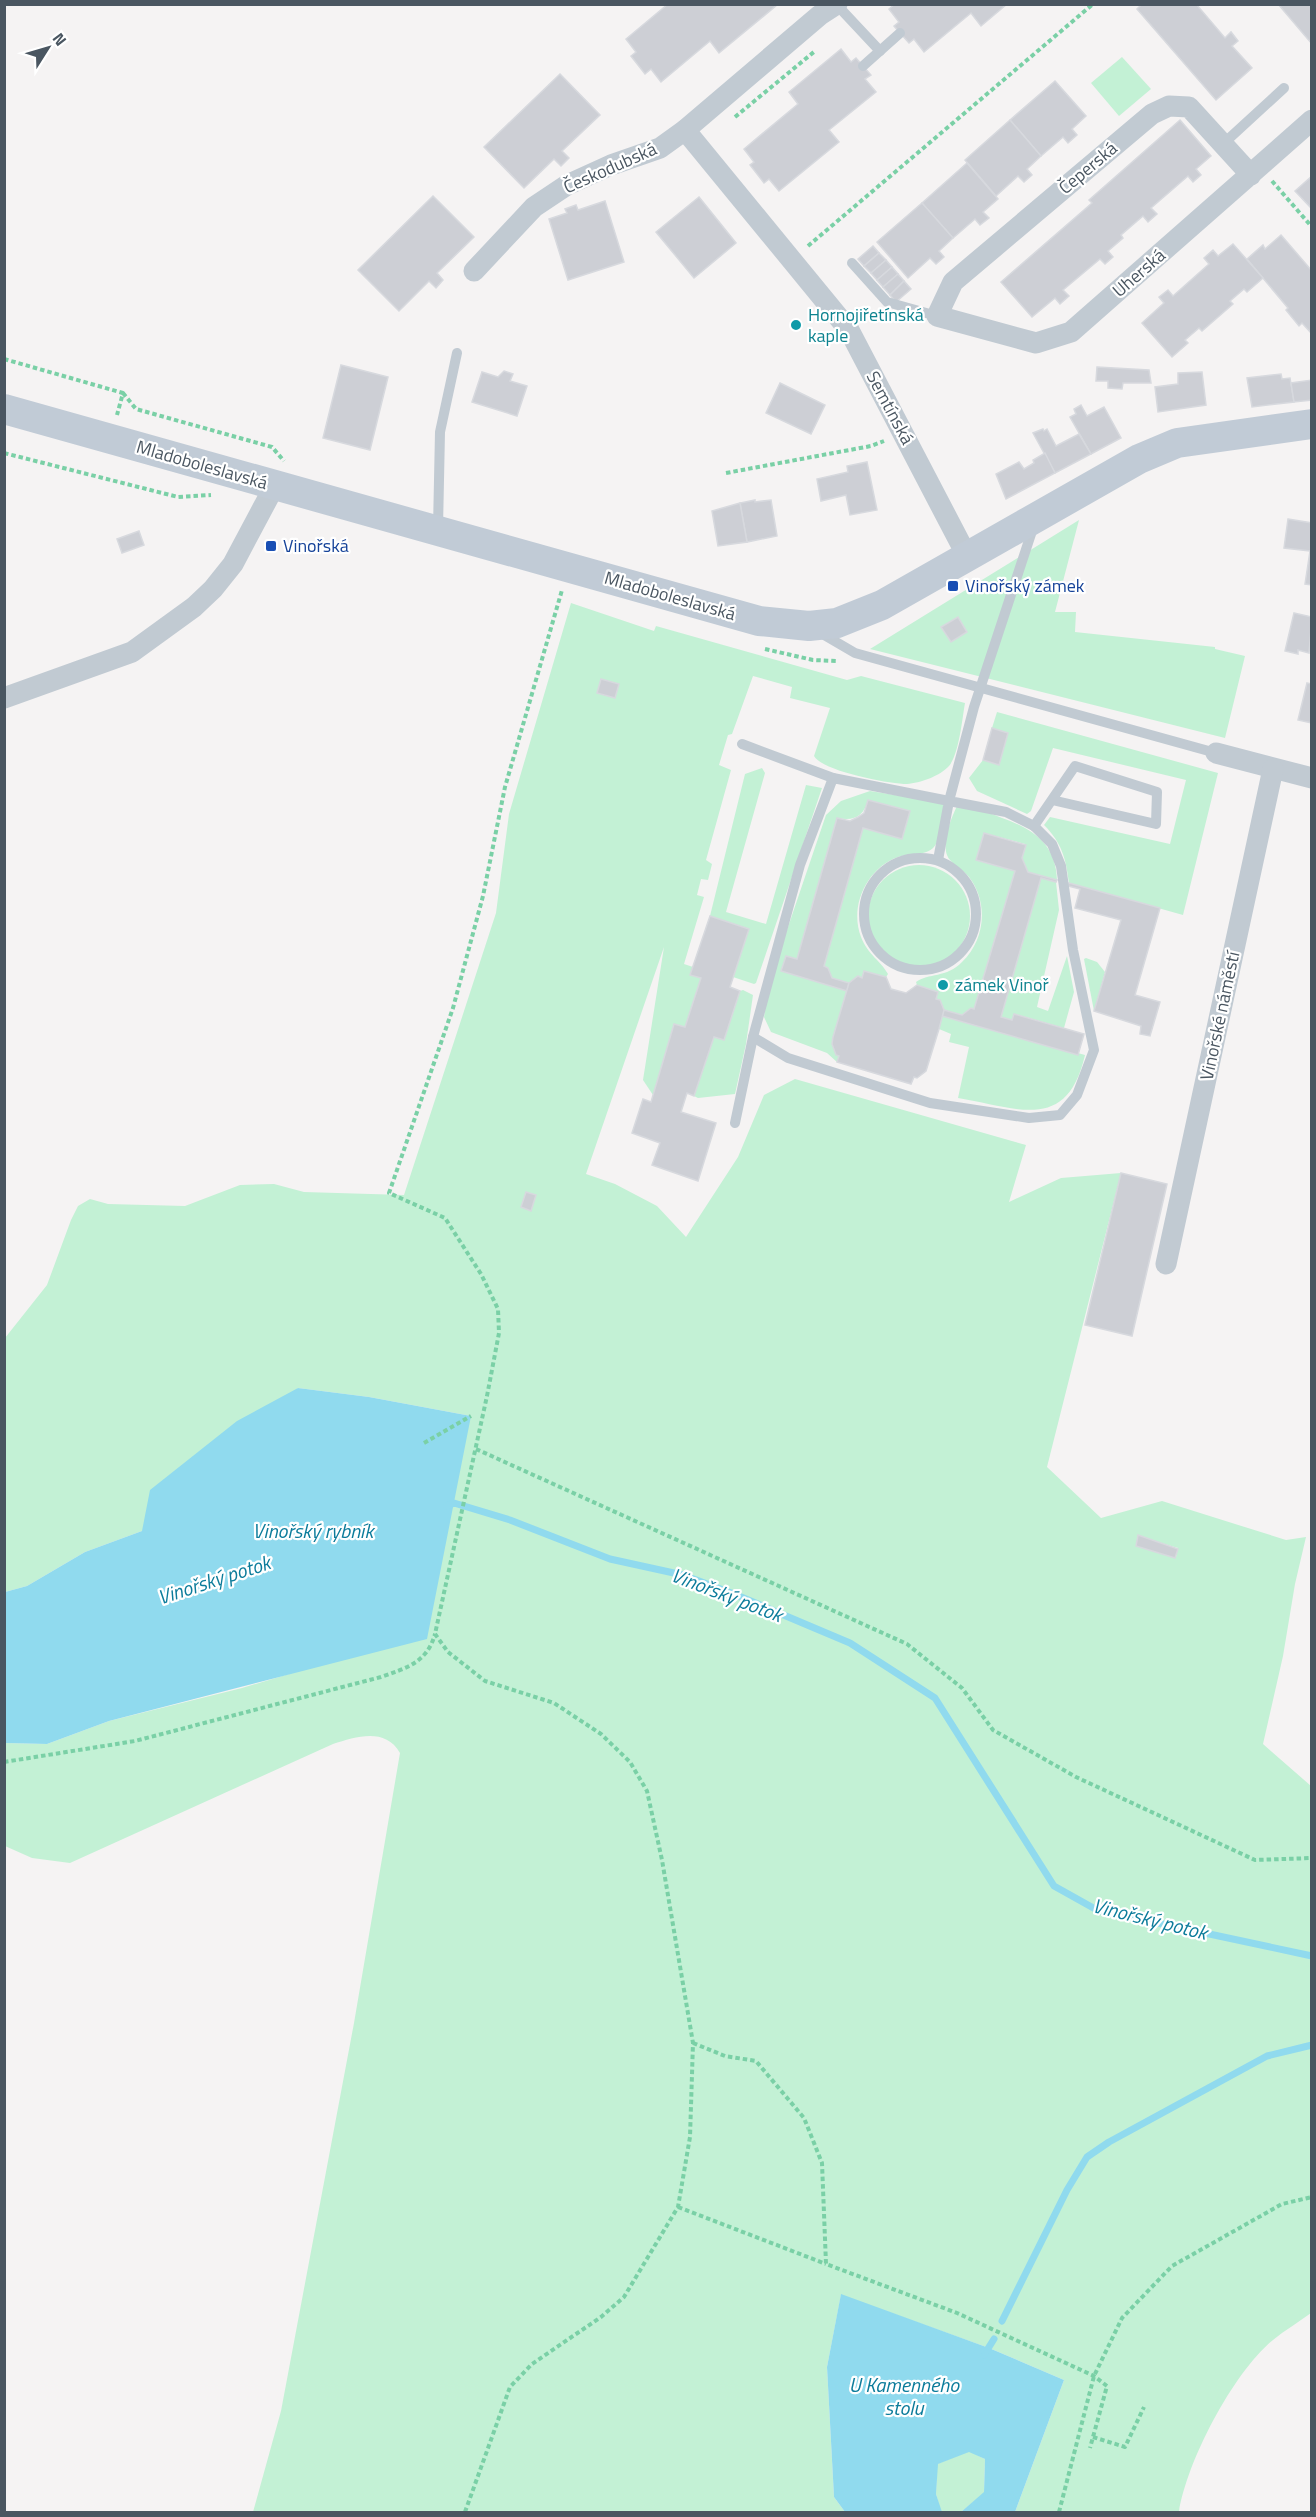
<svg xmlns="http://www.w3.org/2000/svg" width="1316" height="2517" viewBox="0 0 1316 2517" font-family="'Titillium Web',sans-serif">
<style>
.green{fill:#c3f1d5;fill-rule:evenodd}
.water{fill:#90daee}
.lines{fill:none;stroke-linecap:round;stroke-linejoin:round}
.stream{stroke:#90daee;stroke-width:7}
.building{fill:#cdcfd5;stroke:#d7d9de;stroke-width:1.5}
.path{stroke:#7ad0a6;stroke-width:4;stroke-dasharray:4.5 3;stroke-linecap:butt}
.lane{stroke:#c1cad2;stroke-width:10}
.street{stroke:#c1cad2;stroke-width:21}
.secondary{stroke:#c1cbd6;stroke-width:30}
.culture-dot{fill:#0f9aa8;stroke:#fff;stroke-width:2}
.transit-dot{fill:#1a4fb4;stroke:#fff;stroke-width:2}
.labels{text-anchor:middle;stroke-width:4.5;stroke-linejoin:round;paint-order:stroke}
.street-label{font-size:18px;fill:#4a5661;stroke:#fff}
.culture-label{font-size:18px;fill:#0d838f;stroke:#fff;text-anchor:start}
.transit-label{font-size:18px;fill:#164399;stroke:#fff;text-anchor:start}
.water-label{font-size:20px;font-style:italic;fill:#0c7c9b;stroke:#fff}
</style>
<rect width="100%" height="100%" fill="#f5f3f3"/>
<g class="green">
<path d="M1122,57l29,32 -32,27 -28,-33z"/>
<path d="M1079,520l-24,92h21l-1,20 140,15v2l30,7 -20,82 -355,-89z"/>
<path d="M571,603l83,28 2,-5 191,54 14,-4 104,27c-3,17 -6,51 -16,63 -9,10 -29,17 -42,18 -18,0 -85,-13 -93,-28l16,-48 -40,-10 2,-11 -39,-11 -21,58 -4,1 -9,30 12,5 -25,90 6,4 -4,16 -7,-1 -4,16 7,2 -20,67 9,3 -2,8 10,3 -16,49 -11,-3 -21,71 -10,-15 21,-133 -78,227 29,10 42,22 29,31 52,-80 26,-62 31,-16 231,66 -17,57 52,-24 60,-5 -74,294 54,51 61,-17 124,39 20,-3 -11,47 -12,72 -20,88 48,42v527c-12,9 -26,17 -38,27 -40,33 -86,121 -94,172h-164l49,-132 -75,-32 -148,-53 -14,72 7,130 11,15h-592l28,-101 73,-388 46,-270c-15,-26 -44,-16 -67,-9l-263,119 -38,-5 -27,-12v-103l42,1 62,-23 133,-33 47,-14 182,-258 -102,-19 -71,-9 -156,143 -57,21 -58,34 -22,6v-254l42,-53 24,-65 7,-14 12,-7 18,5 77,2 55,-21 34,-1 30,8 100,3 92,-282 13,-99zM1138,1536l40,12 -2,9 -40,-11z"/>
<path d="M997,712l221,61 -35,142 -114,-32c-3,-24 -7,-40 -25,-58l6,-8 120,27 16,-64 -133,-32 -22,63 -4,3 -50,-23 -8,-13 14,-18 16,4 9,-31 -16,-5z"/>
<path d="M762,768l3,5 -39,139 40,12 40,-139 16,3 -66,195 -2,1 -21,-7 15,-48 -38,-13 35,-142z"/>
<path d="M870,791l75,12c-2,10 -4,33 -9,41 -7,13 -27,9 -38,13 -31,11 -49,49 -37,80 7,18 20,24 27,37l-2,3 -22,-6 -2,7 -4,-2 -9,7 -17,-5 -8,-12 39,-138 46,-16 -41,-12c-5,17 -13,21 -31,18l-40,141 -11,-3 -5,15 66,20 -15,53 7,12 -2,6 -10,-9 -56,-21 -7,-15 5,-34 57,-168 15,-14z"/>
<path d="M957,806c17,1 30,6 45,12 31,11 54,26 55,62l-29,-8 -6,-14 3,-14 -41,-11 -7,27 38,11 -41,138 -3,-1 -9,7 -18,-5 -4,-10 -4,-1 2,-7 -21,-7 -1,-3c12,-9 31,-4 46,-20 23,-22 27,-59 7,-85 -6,-8 -19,-13 -22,-22 -5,-13 4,-37 10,-49z"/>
<circle cx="919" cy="916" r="51"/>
<path d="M1041,878l15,4 3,28 -22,97 11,4 19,-55 7,36 -10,36 -49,-14 -3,6 -11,-3z"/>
<path d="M1086,958l11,4 8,10 -11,39 -10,-52z"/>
<path d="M743,990l10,5 -7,49 -11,50 -37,4 -4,-2 20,-59 10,3 16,-49z"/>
<path d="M942,1016l143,39c-18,78 -67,53 -127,43l11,-51 -20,-5 2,-8 -12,-5z"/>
<path d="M969,2451l16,8 -1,34 -23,19h-20l-5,-18 1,-30z"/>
</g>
<g class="water">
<path d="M298,1388l71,9 102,19 -44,223 -318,82 -62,23 -42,-1v-151l22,-6 58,-34 57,-21 8,-41 87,-69z"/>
<path d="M841,2294l148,54 75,32 -49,132h-54l23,-20 1,-33 -16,-7 -31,12 -2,30 6,18h-97l-11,-15 -7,-130z"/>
</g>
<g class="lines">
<g class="stream">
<path d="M447,1506l7,-3 56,17 100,39 73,16 51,19 116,49 85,55 119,188 43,24 215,46"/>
<path d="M1002,2321l65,-131 20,-33 22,-15 158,-86 45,-11"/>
<path d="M984,2355l10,-16"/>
</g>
</g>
<g class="building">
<path d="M668,4h108l1,1 -58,48 -9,-12 -49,41 -10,-13 -6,5 -14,-18 5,-4 -10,-13z"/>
<path d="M895,4h112l-26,22 -10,-13 -47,39 -10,-13 -5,4 -15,-17 5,-4 -10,-13z"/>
<path d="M1142,4h54l29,34 6,-6 7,9 -6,5 20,22 -36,32 -79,-91z"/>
<path d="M1278,4h34v40z"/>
<path d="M841,49l10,13 5,-4 7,8 8,9 -6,4 11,13 -47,38 10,12 -60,49 -10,-12 -5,4 -14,-18 4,-3 -10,-13 54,-45 -9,-12z"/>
<path d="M560,74l40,41 -38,36 7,7 -8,8 -7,-7 -30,29 -40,-41z"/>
<path d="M1055,81l31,35 -14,13 5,6 -9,8 -5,-6 -22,19 -31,-36z"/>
<path d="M1010,120l31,36 -14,13 5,6 -8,7 -6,-6 -22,20 -31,-36z"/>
<path d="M1180,120l31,36 -15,13 5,6 -8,7 -5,-6 -37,32 6,6 -9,8 -5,-6 -22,19 2,3 -15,13 5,6 -8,7 -5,-5 -37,31 6,6 -9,8 -5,-6 -23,19 -31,-35 91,-79 -3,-3z"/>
<path d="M967,163l31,36 -15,13 6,6 -9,7 -5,-6 -22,19 -31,-35z"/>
<path d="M1312,176v33l-17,-18z"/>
<path d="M433,196l41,41 -37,36 6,7 -7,8 -7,-7 -30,30 -41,-41z"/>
<path d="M699,197l37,46 -42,35 -38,-46z"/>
<path d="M605,201l19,61 -56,18 -19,-61 18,-6 -2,-4 11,-4 2,5z"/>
<path d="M922,203l31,35 -14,13 5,6 -8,7 -6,-6 -22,20 -31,-36z"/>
<path d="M1281,235l31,36v63l-10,-11 -3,3 -13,-16 2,-2 -41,-49 16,-14 2,4z"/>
<path d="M1233,244l30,34 -16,14 -3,-3 -14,12 3,3 -31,27 -3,-3 -14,12 3,3 -16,14 -30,-34 22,-20 -5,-6 9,-7 5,6 36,-32 -5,-6 9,-8 5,6z"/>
<path d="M873,246l6,7 -15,13 -6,-7z"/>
<path d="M879,253l7,7 -15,13 -7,-7z"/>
<path d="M886,260l6,7 -15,13 -6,-7z"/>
<path d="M892,267l6,7 -15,13 -6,-7z"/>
<path d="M898,274l6,7 -14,14 -7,-8z"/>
<path d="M904,281l7,8 -15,13 -6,-7z"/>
<path d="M341,365l47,12 -18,73 -47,-12z"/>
<path d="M1097,367l52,3 2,13h-28l-1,6 -14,-1v-7h-12z"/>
<path d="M504,371l9,3 -3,7 17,5 -10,30 -45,-14 10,-30 16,5z"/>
<path d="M1202,372l4,33 -48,7 -3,-25 23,-3v-11z"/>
<path d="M1281,374l1,5 8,-1 4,24 -42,5 -5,-29z"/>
<path d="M1312,380v20l-18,2 -3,-19z"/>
<path d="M780,383l45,22 -14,29 -45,-21z"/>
<path d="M1081,405l6,11 17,-9 17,31 -30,16 -21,-37 6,-3 -2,-5z"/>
<path d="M1043,429l1,2 3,-2 9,17 23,-12 12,20 -36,19 -22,-40z"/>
<path d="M1045,453l10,20 -49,26 -10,-25 23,-12 5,7 10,-6 -1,-3z"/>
<path d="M867,462l10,48 -27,5 -4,-20 -25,6 -4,-22 31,-7 -1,-6z"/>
<path d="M755,500v2l16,-2 6,36 -30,6 -7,-39z"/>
<path d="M740,503l7,39 -29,4 -6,-35z"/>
<path d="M1288,519l24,4v62l-7,-1 5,-33 -26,-3z"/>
<path d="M139,531l5,14 -22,8 -5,-14z"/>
<path d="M1294,613l18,4 -3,36 -11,-3v4l-13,-3z"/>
<path d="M958,617l9,15 -16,10 -10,-15z"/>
<path d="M601,679l18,5 -4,14 -18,-5z"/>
<path d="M1307,683l5,1v39l-14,-3z"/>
<path d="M992,728l16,5 -9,32 -16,-5z"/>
<path d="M868,800l42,11 -8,28 -39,-11 -39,138 4,2 4,10 17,5 -2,8 -66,-20 5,-15 11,3 40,-141 13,3 8,-4 6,-4z"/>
<path d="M984,833l42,12 -4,13 6,14 29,8 -1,2 -15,-4 -40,139 11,3 2,-6 70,20 -6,21 -136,-39 2,-6 18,5 9,-7 3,1 41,-138 -39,-11z"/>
<path d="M1069,883l91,25 -25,87 25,7 -10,34 -10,-2 1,-8 -47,-15 27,-91 -46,-12 5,-19 -12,-3z"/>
<path d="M710,916l39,13 -19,58 10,4 -16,49 -10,-3 -20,59 -7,-3 -6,19 35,11 -18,58 -46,-16 8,-22 -28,-10 11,-34 8,3 23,-78 11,3 16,-49 -11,-3z"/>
<path d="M864,971l22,6 5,12 15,4 11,-8 21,7 -2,7 4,1 4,10 -5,19 -13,42 -9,7 -3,-1 -3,7 -74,-22 2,-6 -3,-1 -4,-11 1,-7 16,-54 9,-7 4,2z"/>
<path d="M1121,1173l46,11 -35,152 -47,-11z"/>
<path d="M526,1192l10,3 -5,16 -10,-4z"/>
<path d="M1138,1535l40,14 -3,9 -39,-12z"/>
</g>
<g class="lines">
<g class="path">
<path d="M735,117l80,-66"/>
<path d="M1272,181l40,46"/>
<path d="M808,246l285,-242"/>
<path d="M4,359l119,34 -6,22"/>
<path d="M123,393l13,16 136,38 12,14"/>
<path d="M4,453l174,44 33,-2"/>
<path d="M726,473l145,-27 13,-5"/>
<path d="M765,649l48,11 24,1"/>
<path d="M424,1443l47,-27"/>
<path d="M476,1449l431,195 55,44 31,42 83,47 179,83 57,-2"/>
<path d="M4,1762l131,-21 246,-64c25,-9 46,-14 54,-43"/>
<path d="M693,2043l32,13 31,5 48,57 18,45 4,101 131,49 137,63 13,10 -17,62"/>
<path d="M678,2207l148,57"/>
<path d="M1093,2437l32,10 19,-40"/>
<path d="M465,2512l45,-125 22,-23 69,-47 23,-20 54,-90 12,-70 3,-94 -31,-183 -15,-69 -17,-29 -29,-28 -47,-31 -69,-22 -37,-29 -13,-18 52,-238 12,-63 -1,-24 -17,-35 -36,-56 -56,-25 64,-185 30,-112 22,-109 57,-197"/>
<path d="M1059,2512l35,-136 28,-58 50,-52 110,-62 30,-7"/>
</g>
<g class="lane">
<path d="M836,4l44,47"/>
<path d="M863,66l37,-33"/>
<path d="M1223,144l61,-56"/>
<path d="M852,263l35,39 50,14"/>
<path d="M438,528l2,-96 17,-79"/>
<path d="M819,632l36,21 361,100"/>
<path d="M742,744l91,34"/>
<path d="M1034,826l41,-60 82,26 -1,32 -104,-24"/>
<circle cx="920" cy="914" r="56"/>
<path d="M753,1037l35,21 142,45 99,15 31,-3 17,-20 17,-45 -21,-100 -12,-84 -9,-22 -18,-18 -28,-14 -57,-11 25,-94 60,-182"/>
<path d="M735,1123l18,-86 47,-172 33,-87 116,23 -11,59"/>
</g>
<g class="street">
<path d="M685,130l164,200 118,226"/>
<path d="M1251,175l-62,-68 -20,-1 -17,8 -199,168 -16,34 99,27 35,-11 241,-212"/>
<path d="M474,271l60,-64 33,-22 44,-20 49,-17 25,-18 135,-115 17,-11"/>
<path d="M4,698l128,-46 62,-45 19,-18 20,-25 42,-79"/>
<path d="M1216,753l96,25"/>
<path d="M1166,1264l107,-495"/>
</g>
<path class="secondary" d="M4,409l755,212 50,5 28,-3 45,-18 257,-146 38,-16 135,-19"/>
</g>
<g class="culture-dot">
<circle cx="796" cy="325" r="6"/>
<circle cx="943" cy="985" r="6"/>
</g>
<g class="transit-dot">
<rect x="265" y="540" width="12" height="12" rx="3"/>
<rect x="947" y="580" width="12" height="12" rx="3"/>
</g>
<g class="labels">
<g class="street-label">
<text transform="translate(610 168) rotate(-24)" y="6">Českodubská</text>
<text transform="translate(1088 168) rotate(-40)" y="6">Čeperská</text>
<text transform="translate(1139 273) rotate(-41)" y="6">Uherská</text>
<text transform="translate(890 408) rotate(62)" y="6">Semtínská</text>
<text transform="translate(202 465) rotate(16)" y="6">Mladoboleslavská</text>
<text transform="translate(670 596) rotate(16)" y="6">Mladoboleslavská</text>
<text transform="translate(1220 1016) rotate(-78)" y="6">Vinořské náměstí</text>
</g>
<g class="culture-label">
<text x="808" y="321">Hornojiřetínská<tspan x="808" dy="21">kaple</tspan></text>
<text x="955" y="991">zámek Vinoř</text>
</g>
<g class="transit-label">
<text x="283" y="552">Vinořská</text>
<text x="965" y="592">Vinořský zámek</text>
</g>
<g class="water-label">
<text x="313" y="1538">Vinořský rybník</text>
<text transform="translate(214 1580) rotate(-18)" y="7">Vinořský potok</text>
<text transform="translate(727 1595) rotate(21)" y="7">Vinořský potok</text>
<text transform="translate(1150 1919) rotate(14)" y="7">Vinořský potok</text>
<text x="904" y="2392">U Kamenného<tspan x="904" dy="23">stolu</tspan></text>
</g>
</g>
<rect width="1316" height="2517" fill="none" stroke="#4a5661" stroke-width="12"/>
<g transform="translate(48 48) rotate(53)" stroke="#ffffff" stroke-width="4.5" paint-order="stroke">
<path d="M0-4.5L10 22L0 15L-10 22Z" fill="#4a5661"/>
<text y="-9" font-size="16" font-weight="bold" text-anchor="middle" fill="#4a5661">N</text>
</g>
</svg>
